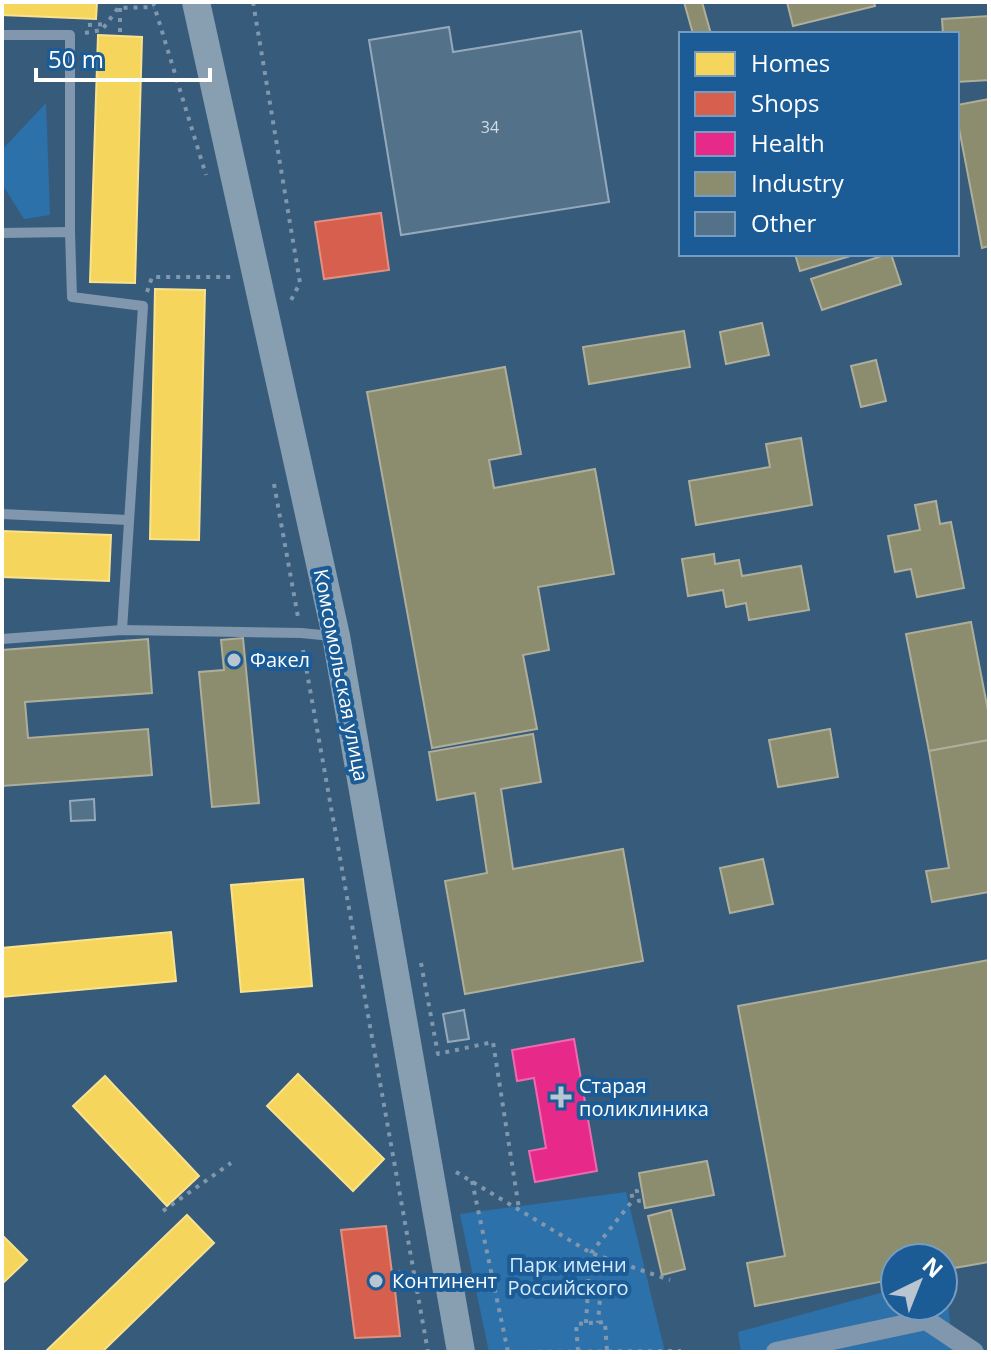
<svg xmlns="http://www.w3.org/2000/svg" width="991" height="1354" viewBox="0 0 991 1354" font-family="'Open Sans',sans-serif">
<style>
.green{fill:#2d71ab}
.homes{fill:#f6d55c;stroke:#f9e28d;stroke-width:2}
.shops{fill:#d6604d;stroke:#e29082;stroke-width:2}
.health{fill:#e7298a;stroke:#ee69ad;stroke-width:2}
.industry{fill:#8c8c6e;stroke:#aeae9a;stroke-width:2}
.building{fill:#54718a;stroke:#95a9bb;stroke-width:2}
.lines{fill:none;stroke-linecap:round;stroke-linejoin:round}
.path{stroke:#8197ad;stroke-width:4;stroke-dasharray:4 6;stroke-linecap:butt}
.lane{stroke:#8197ad;stroke-width:10}
.street{stroke:#8197ad;stroke-width:20}
.secondary{stroke:#889eb1;stroke-width:28}
.poi-dot{fill:#b9c6d1;stroke:#1b5c97;stroke-width:3}
.labels{text-anchor:middle;stroke-width:8;stroke-linejoin:round;paint-order:stroke}
.number-label{font-size:16px;fill:#d4dce2}
.poi-label{font-size:20px;fill:#fff;stroke:#1b5c97;text-anchor:start}
.street-label{font-size:20px;fill:#fff;stroke:#1b5c97}
.park-label{font-size:20px;fill:#d6eafb;stroke:#1b5c97}
</style>
<rect width="100%" height="100%" fill="#375b7b"/>
<g class="green">
<path d="M46,103l4,112 -26,4 -22,-35v-34z"/>
<path d="M626,1192l39,160h-176l-29,-138z"/>
<path d="M945,1275l8,77h-212l-3,-20 157,-43v17h48v-30z"/>
</g>
<g class="homes">
<path d="M2,2h95l-1,17 -94,-4z"/>
<path d="M98,35l44,2 -7,246 -45,-1z"/>
<path d="M155,289l50,1 -6,250 -49,-1z"/>
<path d="M2,531l109,4 -2,46 -107,-4z"/>
<path d="M303,879l9,107 -71,6 -10,-107z"/>
<path d="M171,932l5,49 -174,16v-49z"/>
<path d="M298,1074l86,85 -31,32 -86,-85z"/>
<path d="M105,1076l94,100 -32,30 -94,-100z"/>
<path d="M187,1215l27,28 -112,109h-57z"/>
<path d="M2,1235l25,25 -25,24z"/>
</g>
<g class="shops">
<path d="M381,213l8,57 -65,9 -9,-57z"/>
<path d="M386,1226l6,47 11,-2 2,18 -10,1 5,46 -45,2 -14,-108z"/>
</g>
<path class="health" d="M574,1039l23,132 -62,11 -6,-31 17,-3 -12,-70 -17,3 -5,-31z"/>
<g class="industry">
<path d="M684,2h18l9,32h-18z"/>
<path d="M787,2h87l1,4 -82,20z"/>
<path d="M989,16v64l-32,2v-48h-14l-1,-15z"/>
<path d="M989,99v147l-7,2 -25,-130v-13z"/>
<path d="M795,254h62l-57,17z"/>
<path d="M888,254h3l10,30 -79,26 -11,-31z"/>
<path d="M762,323l7,32 -43,9 -6,-32z"/>
<path d="M684,331l6,36 -101,17 -6,-37z"/>
<path d="M876,360l10,41 -25,6 -10,-41z"/>
<path d="M505,367l16,87 -32,6 5,28 101,-19 19,105 -76,13 11,63 -26,5 14,74 -105,19 -65,-356z"/>
<path d="M801,438l11,67 -116,20 -7,-44 81,-14 -4,-23z"/>
<path d="M936,501l4,23 11,-2 13,66 -47,9 -6,-28 -16,3 -7,-36 32,-6 -5,-25z"/>
<path d="M714,554l1,10 24,-4 3,16 59,-10 8,44 -60,10 -3,-17 -20,4 -3,-17 -35,6 -6,-37z"/>
<path d="M971,622l18,94v24l-60,11 -23,-117z"/>
<path d="M243,638l16,165 -47,4 -13,-135 25,-2 -3,-30z"/>
<path d="M148,639l4,54 -127,9 3,36 120,-9 4,46 -150,11v-136z"/>
<path d="M830,729l8,48 -60,10 -9,-47z"/>
<path d="M533,734l8,48 -40,7 12,80 110,-20 20,112 -178,33 -20,-113 42,-8 -12,-80 -38,7 -8,-48z"/>
<path d="M989,740v152l-57,10 -6,-31 23,-3 -20,-117z"/>
<path d="M763,859l10,45 -43,9 -10,-45z"/>
<path d="M989,960v302l-46,8v-12h-48v21l-140,27 -8,-43 38,-7 -47,-250z"/>
<path d="M707,1161l7,34 -69,13 -6,-35z"/>
<path d="M671,1210l14,59 -23,6 -14,-59z"/>
</g>
<g class="building">
<path d="M449,27l4,25 128,-21 28,171 -208,33 -32,-195z"/>
<path d="M94,799l1,21 -24,1 -1,-20z"/>
<path d="M464,1010l5,29 -21,3 -5,-28z"/>
</g>
<g class="lines">
<g class="path">
<path d="M153,2l53,173"/>
<path d="M253,2l47,281 -11,21"/>
<path d="M120,8v28"/>
<path d="M88,25l19,-1"/>
<path d="M85,33l17,-3 16,-22 36,-1"/>
<path d="M147,292l5,-15h79"/>
<path d="M274,484l24,133"/>
<path d="M303,650l125,702"/>
<path d="M421,963l17,91 55,-12 26,167"/>
<path d="M456,1172l135,81 79,27"/>
<path d="M472,1181l36,171"/>
<path d="M163,1211l68,-48"/>
<path d="M589,1273l2,-20 42,-53 -2,-8 6,-1 2,10 5,-1"/>
<path d="M586,1323l3,-50 13,1 -4,49"/>
<path d="M578,1351l-2,-27 29,-2 2,29"/>
<path d="M508,1352l173,-1"/>
</g>
<g class="lane">
<path d="M2,35h68v197"/>
<path d="M2,233l68,-1 2,65 71,9 -21,324"/>
<path d="M2,514l126,6"/>
<path d="M2,639l120,-9 179,3 31,3"/>
</g>
<path class="street" d="M776,1352l150,-32 48,32"/>
<path class="secondary" d="M196,2l140,634 125,716"/>
</g>
<g class="poi-dot">
<circle cx="234" cy="660" r="8"/>
<path d="M557 1085h8v8h8v8h-8v8h-8v-8h-8v-8h8z"/>
<circle cx="376" cy="1281" r="8"/>
</g>
<g class="labels">
<g class="number-label">
<text x="490" y="133">34</text>
</g>
<g class="poi-label">
<text x="250" y="667">Факел</text>
<text x="579" y="1093">Старая<tspan x="579" dy="23">поликлиника</tspan></text>
<text x="392" y="1288">Континент</text>
</g>
<g class="street-label">
<text transform="translate(341 675) rotate(79)" y="7">Комсомольская улица</text>
</g>
<g class="park-label">
<text x="568" y="1272">Парк имени<tspan x="568" dy="23">Российского</tspan></text>
</g>
</g>
<rect width="991" height="1354" fill="none" stroke="#ffffff" stroke-width="8"/>
<rect x="679" y="32" width="280" height="224" fill="#1b5c97" stroke="#769dc1" stroke-width="2"/>
<rect x="695" y="52" width="40" height="24" fill="#f6d55c" stroke="#769dc1" stroke-width="2"/>
<text x="751" y="72" font-size="24" fill="#ffffff">Homes</text>
<rect x="695" y="92" width="40" height="24" fill="#d6604d" stroke="#769dc1" stroke-width="2"/>
<text x="751" y="112" font-size="24" fill="#ffffff">Shops</text>
<rect x="695" y="132" width="40" height="24" fill="#e7298a" stroke="#769dc1" stroke-width="2"/>
<text x="751" y="152" font-size="24" fill="#ffffff">Health</text>
<rect x="695" y="172" width="40" height="24" fill="#8c8c6e" stroke="#769dc1" stroke-width="2"/>
<text x="751" y="192" font-size="24" fill="#ffffff">Industry</text>
<rect x="695" y="212" width="40" height="24" fill="#54718a" stroke="#769dc1" stroke-width="2"/>
<text x="751" y="232" font-size="24" fill="#ffffff">Other</text>
<g transform="translate(919 1282) rotate(43)"><circle r="38" fill="#1b5c97" stroke="#769dc1" stroke-width="2"/>
<path d="M0-6L14 30L0 20L-14 30Z" fill="#b9c6d1"/>
<text y="-12" font-size="22" font-weight="bold" text-anchor="middle" fill="#ffffff">N</text>
</g>
<path d="M36 68v12h174v-12" fill="none" stroke="#ffffff" stroke-width="4"/>
<text x="48" y="68" font-size="24" fill="#ffffff" stroke="#1b5c97" stroke-width="6" paint-order="stroke">50 m</text>
</svg>
